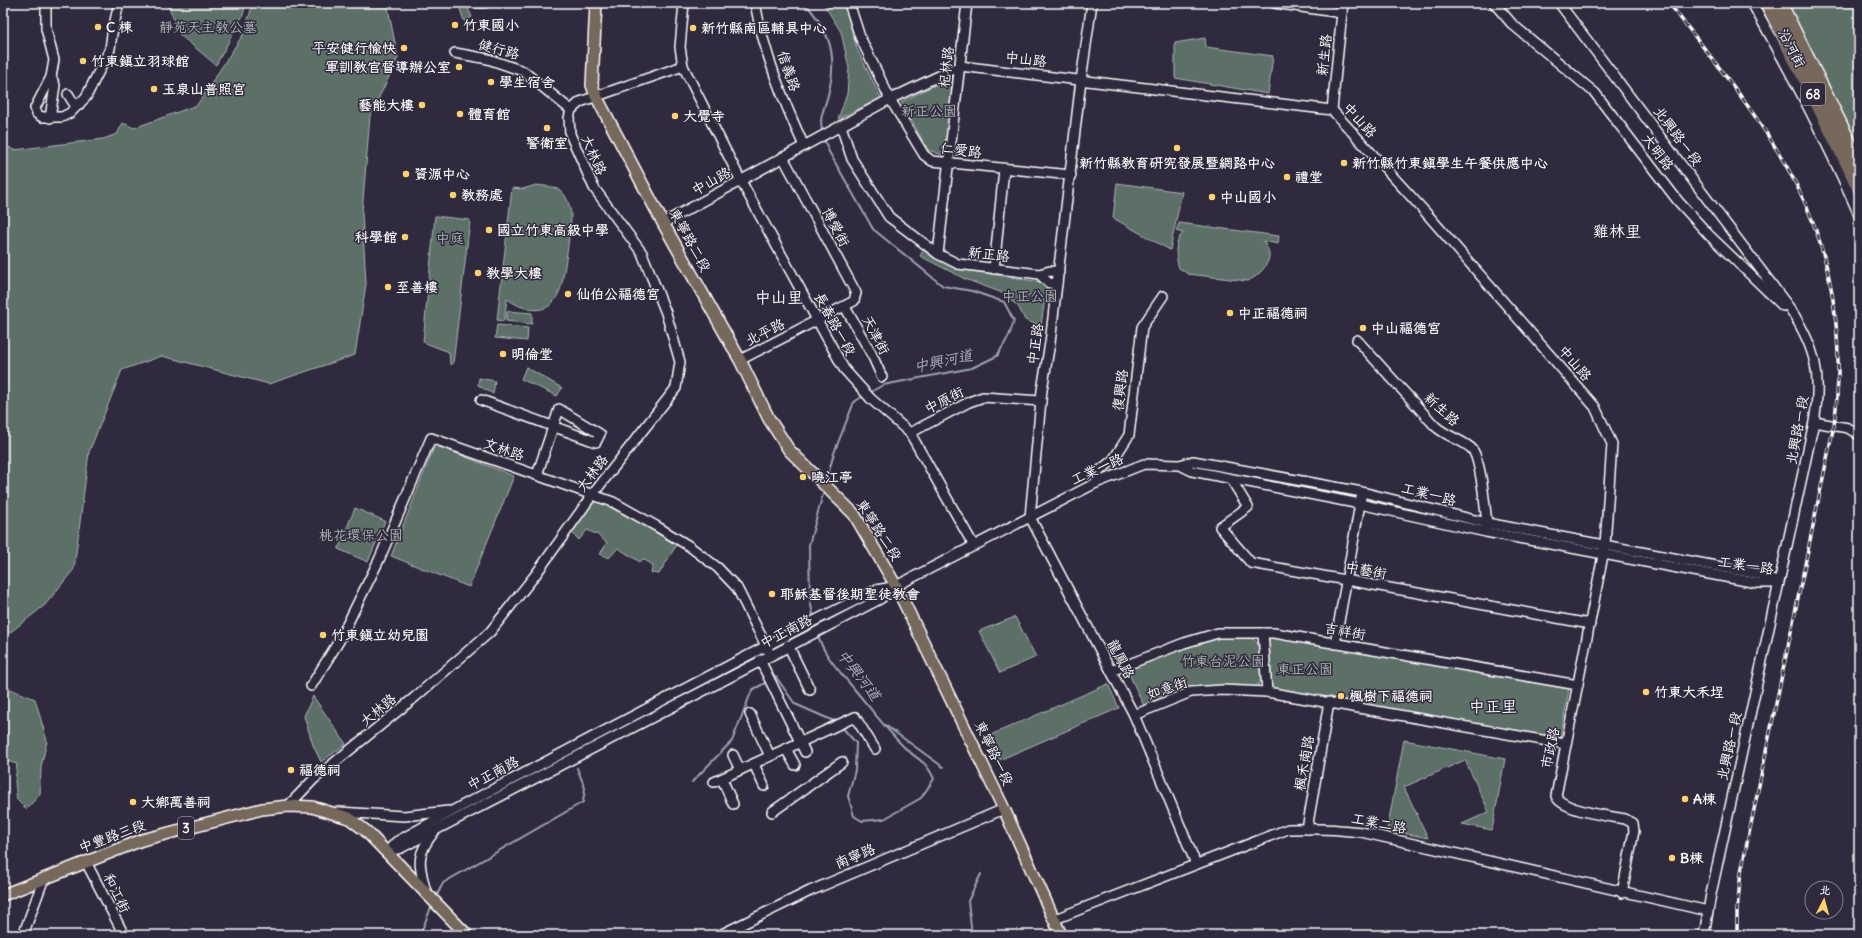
<svg xmlns="http://www.w3.org/2000/svg" width="1862" height="938" viewBox="0 0 1862 938" font-family="Delius,'LXGW WenKai TC',sans-serif">
<style>
.green{fill:#5b6f68;stroke:#adb7b4}
.lines{fill:none;stroke-linecap:round;stroke-linejoin:round}
.stream{stroke:#9da3b2;stroke-width:2}
.minor-casing{stroke:#fff;stroke-width:12}
.major-casing{stroke:#fff;stroke-width:14}
.highway-casing{stroke:#fff;stroke-width:16}
.minor{stroke:#2f2a3d;stroke-width:9}
.major{stroke:#76695c;stroke-width:11}
.highway{stroke:#76695c;stroke-width:13}
.rail-casing{stroke:#fff;stroke-width:3.5}
.rail{stroke:#2f2a3d;stroke-width:2;stroke-dasharray:6;stroke-linecap:butt}
.poi-dot{fill:#ffd166;stroke:#2f2a3d;stroke-width:1.5}
.labels{text-anchor:middle;stroke-width:3;stroke-linejoin:round;paint-order:stroke}
.shield{fill:#2f2a3d;stroke:#c1bfc5;stroke-width:1}
.shield-label{font-size:13px;font-weight:bold;fill:#fff}
.poi-label{font-size:14px;font-weight:bold;fill:#fff;stroke:#2f2a3d;text-anchor:start}
.park-label{font-size:14px;fill:#adb7b4;stroke:#2f2a3d}
.street-label{font-size:14px;fill:#fff;stroke:#2f2a3d}
.water-label{font-size:15px;font-style:italic;fill:#aeb2be;stroke:#2f2a3d}
.quarter-label{font-size:16px;fill:#fff;stroke:#2f2a3d}
</style>
<rect width="100%" height="100%" fill="#2f2a3d"/>
<filter id="ink" filterUnits="userSpaceOnUse"><feTurbulence type="fractalNoise" baseFrequency=".025" numOctaves="2"/><feDisplacementMap in="SourceGraphic" scale="8" xChannelSelector="R" yChannelSelector="G"/><feConvolveMatrix kernelMatrix="1 2 1 2 8 2 1 2 1" color-interpolation-filters="sRGB"/></filter>
<g filter="url(#ink)">
<g class="green">
<path d="M167,3h79l-3,12 -27,50 -36,-30z"/>
<path d="M253,3h134l11,55 -28,58 -8,96 4,72 -11,71 -86,29 -107,-28 -40,14 -33,82 -15,117 -29,36 -42,33v-494l11,6 89,-11 14,-5 6,-11 11,5 63,-23 47,-72z"/>
<path d="M458,3h39c-10,8 -18,6 -30,3l5,11 -8,4z"/>
<path d="M823,3h21l13,46 24,49 -43,21 9,-25 2,-26 -8,-36z"/>
<path d="M1779,3h80v153z"/>
<path d="M1205,38l1,9 67,9 -5,38 -93,-16v-35z"/>
<path d="M953,76l-7,80 -18,-6 -27,-48z"/>
<path d="M1117,183l65,9 -12,58 -57,-32z"/>
<path d="M536,185c8,1 20,1 26,7 6,6 8,15 9,22 1,8 -8,70 -11,76 -3,7 -8,16 -15,18 -14,5 -27,-2 -38,-9l-3,22 -7,-1 15,-132 11,1z"/>
<path d="M435,216l35,4 -17,144h-3l-1,-12 -26,-10z"/>
<path d="M1179,223l100,13 -1,8 -15,-3c3,5 7,10 6,16 -2,11 -13,21 -22,24l-59,-7 -9,-6c-4,-13 -5,-26 4,-35l-7,-2z"/>
<path d="M923,250l15,10 21,9 88,14 -6,43 -16,-6 -7,-14 -18,-14 -35,-13 -45,-23z"/>
<path d="M507,311l25,2v11l-26,-3z"/>
<path d="M497,325l31,3 -1,13 -32,-3z"/>
<path d="M526,367l36,21 -5,8 -36,-17z"/>
<path d="M479,378l16,3 -2,13 -15,-9z"/>
<path d="M435,445l79,31 -45,111 -78,-31z"/>
<path d="M595,499l82,45 -18,30 -8,-1 2,-8 -10,-6 -3,3 -22,-14 -9,10 -9,-4 7,-11 -9,-8 -11,-5 -8,10 -7,-7z"/>
<path d="M355,508l30,13 -17,41 -30,-13z"/>
<path d="M1015,617l21,40 -36,16 -21,-42z"/>
<path d="M1266,635l303,54 -9,51 -289,-50z"/>
<path d="M1219,637h31l8,6 3,38 -5,7 -67,1 -45,17 -17,-36 62,-25z"/>
<path d="M1108,684l11,24 -122,53 -11,-24z"/>
<path d="M3,686l32,13 12,42 -6,26 -1,28 -14,14 -9,-9 -2,-18 2,-18 -14,-4z"/>
<path d="M313,696l33,48 -25,18 -8,-17 -9,-29z"/>
<path d="M1404,740l101,19 -13,71 -30,-6 27,-12 -24,-52 -61,27 24,51 -41,-8z"/>
</g>
<g class="lines">
<g class="stream">
<path d="M805,3c26,30 33,53 23,92 -4,16 -10,22 -5,39"/>
<path d="M824,138l4,12 45,79 70,57 29,5 32,11 10,19 -5,15 -12,20 -25,12 -89,17 -14,8"/>
<path d="M826,482l8,-29 20,-51 11,-7"/>
<path d="M814,619l-4,-19 -1,-55 15,-55"/>
<path d="M818,635c5,20 24,39 37,55 16,19 31,39 48,56 13,14 22,12 31,33l-13,19 -37,21 -22,2 -8,-5 -6,-20 7,-26 1,-27 -15,-17"/>
<path d="M773,679l3,-2 19,27 41,18"/>
<path d="M885,725l58,42"/>
<path d="M692,782l40,-41 20,-51 15,-8"/>
<path d="M436,897l7,-14 140,-81 2,-14 -8,-20"/>
<path d="M420,935l12,-30"/>
<path d="M972,935l-4,-34 13,-27"/>
</g>
<defs>
<g id="minor">
<path d="M46,3v26l8,31 -3,17 -16,31 2,6 5,3h20l8,-4 16,-16 24,-48 2,-15 7,-31"/>
<path d="M684,3l-4,44 3,19 58,115 103,188 27,30 39,34 64,113"/>
<path d="M755,3c9,50 28,97 49,143"/>
<path d="M849,3l11,34 30,62 34,56 8,6 139,14"/>
<path d="M1274,3l68,10"/>
<path d="M1494,3l18,21 83,69 83,108 31,34 74,71"/>
<path d="M1559,3l232,307c25,39 31,65 23,112l-103,472 -7,41"/>
<path d="M1752,3c39,69 76,140 107,212"/>
<path d="M455,53l33,6 35,12 48,39"/>
<path d="M68,94l5,8 6,3"/>
<path d="M1332,110l11,-107"/>
<path d="M50,118l5,-33 -4,-8"/>
<path d="M841,126l11,33 37,58 49,37 20,10 81,10 11,-3 9,1"/>
<path d="M663,223l227,-124 70,-33 372,44 95,104 168,193 17,37 -7,101 -49,251c6,15 53,20 69,23l8,4 1,8 -12,62"/>
<path d="M938,254l29,-251"/>
<path d="M994,269l10,-100"/>
<path d="M1039,274l10,9 8,1"/>
<path d="M845,307l27,48 10,22"/>
<path d="M1357,340l78,86c11,10 25,13 36,22 10,9 14,60 16,75l-1,5"/>
<path d="M740,360l114,-59 2,-8 -73,-136"/>
<path d="M481,400l115,42 4,-8 -41,-25 -22,66"/>
<path d="M1814,422l34,6 11,7"/>
<path d="M910,433l59,-31 14,-5 58,4"/>
<path d="M1180,465l13,-4 169,31 125,31 272,51 17,8"/>
<path d="M1231,479l17,28 -28,20 31,36 339,61"/>
<path d="M1096,483l2,-11 15,-12 16,-25 13,-108 21,-31"/>
<path d="M1030,517l12,-127 8,-47 31,-263 11,-77"/>
<path d="M1030,517l104,198 62,149"/>
<path d="M1263,633l4,59"/>
<path d="M1335,644l26,-146"/>
<path d="M788,645l22,45"/>
<path d="M760,660l45,92"/>
<path d="M1111,671l73,-28 34,-10h56l304,52"/>
<path d="M311,686l28,-45 40,-81 52,-122 182,64 43,24 33,20 29,22 19,20 33,66"/>
<path d="M750,714l20,42"/>
<path d="M1134,715l57,-23 31,-2 45,2 298,52"/>
<path d="M786,749l9,16"/>
<path d="M733,755l7,15"/>
<path d="M754,764l10,22"/>
<path d="M722,779l11,25"/>
<path d="M714,782l141,-65 20,32"/>
<path d="M288,806l26,-27 100,-81 76,-66 46,-58 57,-80 83,-106 4,-26 -14,-49 -24,-60 -48,-65 -24,-54 -1,-16 2,-8 9,-8 103,-36"/>
<path d="M338,812l66,4 44,-5"/>
<path d="M772,812l70,-50"/>
<path d="M1307,829l22,-127"/>
<path d="M388,851l13,-3 479,-249 16,-13 200,-103 48,-19 36,1 12,6 168,33 126,28 271,51h21"/>
<path d="M388,851l8,-9 56,-31 358,-188 66,-33 17,-3"/>
<path d="M86,862l38,73"/>
<path d="M426,892c-7,-28 -11,-36 8,-60"/>
<path d="M1055,919l233,-90c25,-1 49,0 73,3l347,79"/>
<path d="M23,935l21,-57"/>
<path d="M720,935l90,-44 194,-82"/>
</g>
<g id="major">
<path d="M596,3l-4,82 4,11 67,127 77,137 29,59 20,31 65,64 42,72 108,223 57,126"/>
<path d="M3,895l139,-55 120,-31 26,-3 24,1 37,11 17,13 101,104"/>
</g>
<g id="highway">
<path d="M1767,3l92,184"/>
<path d="M1780,3l79,159"/>
</g>
</defs>
<use href="#minor" class="minor-casing"/>
<use href="#major" class="major-casing"/>
<use href="#highway" class="highway-casing"/>
<use href="#minor" class="minor"/>
<use href="#major" class="major"/>
<use href="#highway" class="highway"/>
<defs>
<path id="rail" d="M1669,3c45,59 95,117 128,183 37,72 48,160 37,239l-93,447 -4,38v25"/>
</defs>
<use href="#rail" class="rail-casing"/>
<use href="#rail" class="rail"/>
</g>
</g>
<g class="poi-dot">
<circle cx="455" cy="25" r="4"/>
<circle cx="98" cy="27" r="4"/>
<circle cx="693" cy="28" r="4"/>
<circle cx="404" cy="48" r="4"/>
<circle cx="83" cy="61" r="4"/>
<circle cx="459" cy="67" r="4"/>
<circle cx="491" cy="82" r="4"/>
<circle cx="154" cy="89" r="4"/>
<circle cx="422" cy="105" r="4"/>
<circle cx="460" cy="114" r="4"/>
<circle cx="675" cy="116" r="4"/>
<circle cx="547" cy="128" r="4"/>
<circle cx="1177" cy="148" r="4"/>
<circle cx="1344" cy="163" r="4"/>
<circle cx="406" cy="174" r="4"/>
<circle cx="1287" cy="177" r="4"/>
<circle cx="453" cy="195" r="4"/>
<circle cx="1212" cy="197" r="4"/>
<circle cx="489" cy="230" r="4"/>
<circle cx="405" cy="237" r="4"/>
<circle cx="478" cy="273" r="4"/>
<circle cx="388" cy="287" r="4"/>
<circle cx="568" cy="294" r="4"/>
<circle cx="1230" cy="313" r="4"/>
<circle cx="1363" cy="328" r="4"/>
<circle cx="503" cy="354" r="4"/>
<circle cx="803" cy="477" r="4"/>
<circle cx="772" cy="594" r="4"/>
<circle cx="323" cy="635" r="4"/>
<circle cx="1646" cy="692" r="4"/>
<circle cx="1341" cy="696" r="4"/>
<circle cx="291" cy="770" r="4"/>
<circle cx="1685" cy="799" r="4"/>
<circle cx="133" cy="802" r="4"/>
<circle cx="1672" cy="858" r="4"/>
</g>
<g class="labels">
<g class="shield">
<rect x="1801" y="83" width="24" height="22" rx="3"/>
<rect x="178" y="817" width="16" height="22" rx="3"/>
</g>
<g class="shield-label">
<text x="1813" y="99">68</text>
<text x="186" y="833">3</text>
</g>
<g class="poi-label">
<text x="463" y="30">竹東國小</text>
<text x="106" y="32">C 棟</text>
<text x="701" y="33">新竹縣南區輔具中心</text>
<text x="396" y="53" text-anchor="end">平安健行愉快</text>
<text x="91" y="66">竹東鎮立羽球館</text>
<text x="451" y="72" text-anchor="end">軍訓教官督導辦公室</text>
<text x="499" y="87">學生宿舍</text>
<text x="162" y="94">玉泉山普照宮</text>
<text x="414" y="110" text-anchor="end">藝能大樓</text>
<text x="468" y="119">體育館</text>
<text x="683" y="121">大覺寺</text>
<text x="547" y="148" text-anchor="middle">警衛室</text>
<text x="1177" y="168" text-anchor="middle">新竹縣教育研究發展暨網路中心</text>
<text x="1352" y="168">新竹縣竹東鎮學生午餐供應中心</text>
<text x="414" y="179">資源中心</text>
<text x="1295" y="182">禮堂</text>
<text x="461" y="200">教務處</text>
<text x="1220" y="202">中山國小</text>
<text x="497" y="235">國立竹東高級中學</text>
<text x="397" y="242" text-anchor="end">科學館</text>
<text x="486" y="278">教學大樓</text>
<text x="396" y="292">至善樓</text>
<text x="576" y="299">仙伯公福德宮</text>
<text x="1238" y="318">中正福德祠</text>
<text x="1371" y="333">中山福德宮</text>
<text x="511" y="359">明倫堂</text>
<text x="811" y="482">曉江亭</text>
<text x="780" y="599">耶穌基督後期聖徒教會</text>
<text x="331" y="640">竹東鎮立幼兒園</text>
<text x="1654" y="697">竹東大禾埕</text>
<text x="1349" y="701">楓樹下福德祠</text>
<text x="299" y="775">福德祠</text>
<text x="1693" y="804">A棟</text>
<text x="141" y="807">大鄉萬善祠</text>
<text x="1680" y="863">B棟</text>
</g>
<g class="park-label">
<text x="208" y="32">靜苑天主教公墓</text>
<text x="929" y="116">新正公園</text>
<text x="450" y="243">中庭</text>
<text x="1030" y="301">中正公園</text>
<text x="361" y="540">桃花環保公園</text>
<text x="1223" y="666">竹東台泥公園</text>
<text x="1305" y="674">東正公園</text>
</g>
<g class="street-label">
<text transform="translate(1792 48) rotate(62)" y="5">沿河街</text>
<text transform="translate(499 49) rotate(15)" y="5">健行路</text>
<text transform="translate(1324 55) rotate(-84)" y="5">新生路</text>
<text transform="translate(1026 59) rotate(7)" y="5">中山路</text>
<text transform="translate(946 67) rotate(-83)" y="5">杞林路</text>
<text transform="translate(789 71) rotate(71)" y="5">信義路</text>
<text transform="translate(1360 120) rotate(47)" y="5">中山路</text>
<text transform="translate(1678 136) rotate(53)" y="5">北興路ㄧ段</text>
<text transform="translate(961 150) rotate(7)" y="5">仁愛路</text>
<text transform="translate(1658 152) rotate(52)" y="5">大明路</text>
<text transform="translate(594 155) rotate(66)" y="5">大林路</text>
<text transform="translate(711 181) rotate(-29)" y="5">中山路</text>
<text transform="translate(836 227) rotate(62)" y="5">博愛街</text>
<text transform="translate(690 240) rotate(61)" y="5">東寧路二段</text>
<text transform="translate(989 254) rotate(7)" y="5">新正路</text>
<text transform="translate(835 324) rotate(61)" y="5">長春路一段</text>
<text transform="translate(765 332) rotate(-27)" y="5">北平路</text>
<text transform="translate(876 335) rotate(62)" y="5">天津街</text>
<text transform="translate(1035 344) rotate(-82)" y="5">中正路</text>
<text transform="translate(1575 363) rotate(49)" y="5">中山路</text>
<text transform="translate(1120 390) rotate(-83)" y="5">復興路</text>
<text transform="translate(944 400) rotate(-27)" y="5">中原街</text>
<text transform="translate(1442 409) rotate(42)" y="5">新生路</text>
<text transform="translate(1797 430) rotate(-80)" y="5">北興路ㄧ段</text>
<text transform="translate(504 449) rotate(19)" y="5">文林路</text>
<text transform="translate(1097 469) rotate(-24)" y="5">工業一路</text>
<text transform="translate(592 473) rotate(-53)" y="5">大林路</text>
<text transform="translate(1429 494) rotate(14)" y="5">工業一路</text>
<text transform="translate(879 530) rotate(57)" y="5">東寧路二段</text>
<text transform="translate(1746 565) rotate(8)" y="5">工業一路</text>
<text transform="translate(1366 570) rotate(10)" y="5">中藝街</text>
<text transform="translate(786 631) rotate(-27)" y="5">中正南路</text>
<text transform="translate(1345 631) rotate(10)" y="5">吉祥街</text>
<text transform="translate(1121 659) rotate(62)" y="5">龍鳳路</text>
<text transform="translate(1167 688) rotate(-19)" y="5">如意街</text>
<text transform="translate(378 710) rotate(-40)" y="5">大林路</text>
<text transform="translate(1729 746) rotate(-78)" y="5">北興路ㄧ段</text>
<text transform="translate(1550 748) rotate(-78)" y="5">市政路</text>
<text transform="translate(994 753) rotate(64)" y="5">東寧路一段</text>
<text transform="translate(1304 763) rotate(-80)" y="5">楓禾南路</text>
<text transform="translate(493 773) rotate(-28)" y="5">中正南路</text>
<text transform="translate(1379 823) rotate(11)" y="5">工業二路</text>
<text transform="translate(112 836) rotate(-20)" y="5">中豐路三段</text>
<text transform="translate(855 856) rotate(-23)" y="5">南寧路</text>
<text transform="translate(117 893) rotate(64)" y="5">和江街</text>
</g>
<g class="water-label">
<text transform="translate(943 361) rotate(-12)" y="5">中興河道</text>
<text transform="translate(859 675) rotate(52)" y="5">中興河道</text>
</g>
<g class="quarter-label">
<text x="1617" y="237">雞林里</text>
<text x="779" y="303">中山里</text>
<text x="1493" y="712">中正里</text>
</g>
</g>
<rect width="1862" height="938" fill="none" stroke="#2f2a3d" stroke-width="16"/>
<rect x="8" y="8" width="1846" height="922" fill="none" stroke="#fff" stroke-width="1.5" filter="url(#ink)"/>
<g transform="translate(1824 900) rotate(6)"><circle r="19" fill="#2f2a3d" stroke="#827f8b"/>
<path d="M0-3L7 15L0 10L-7 15Z" fill="#ffd166"/>
<text y="-6" font-size="11" font-weight="bold" text-anchor="middle" fill="#ffffff">北</text>
</g>
</svg>
